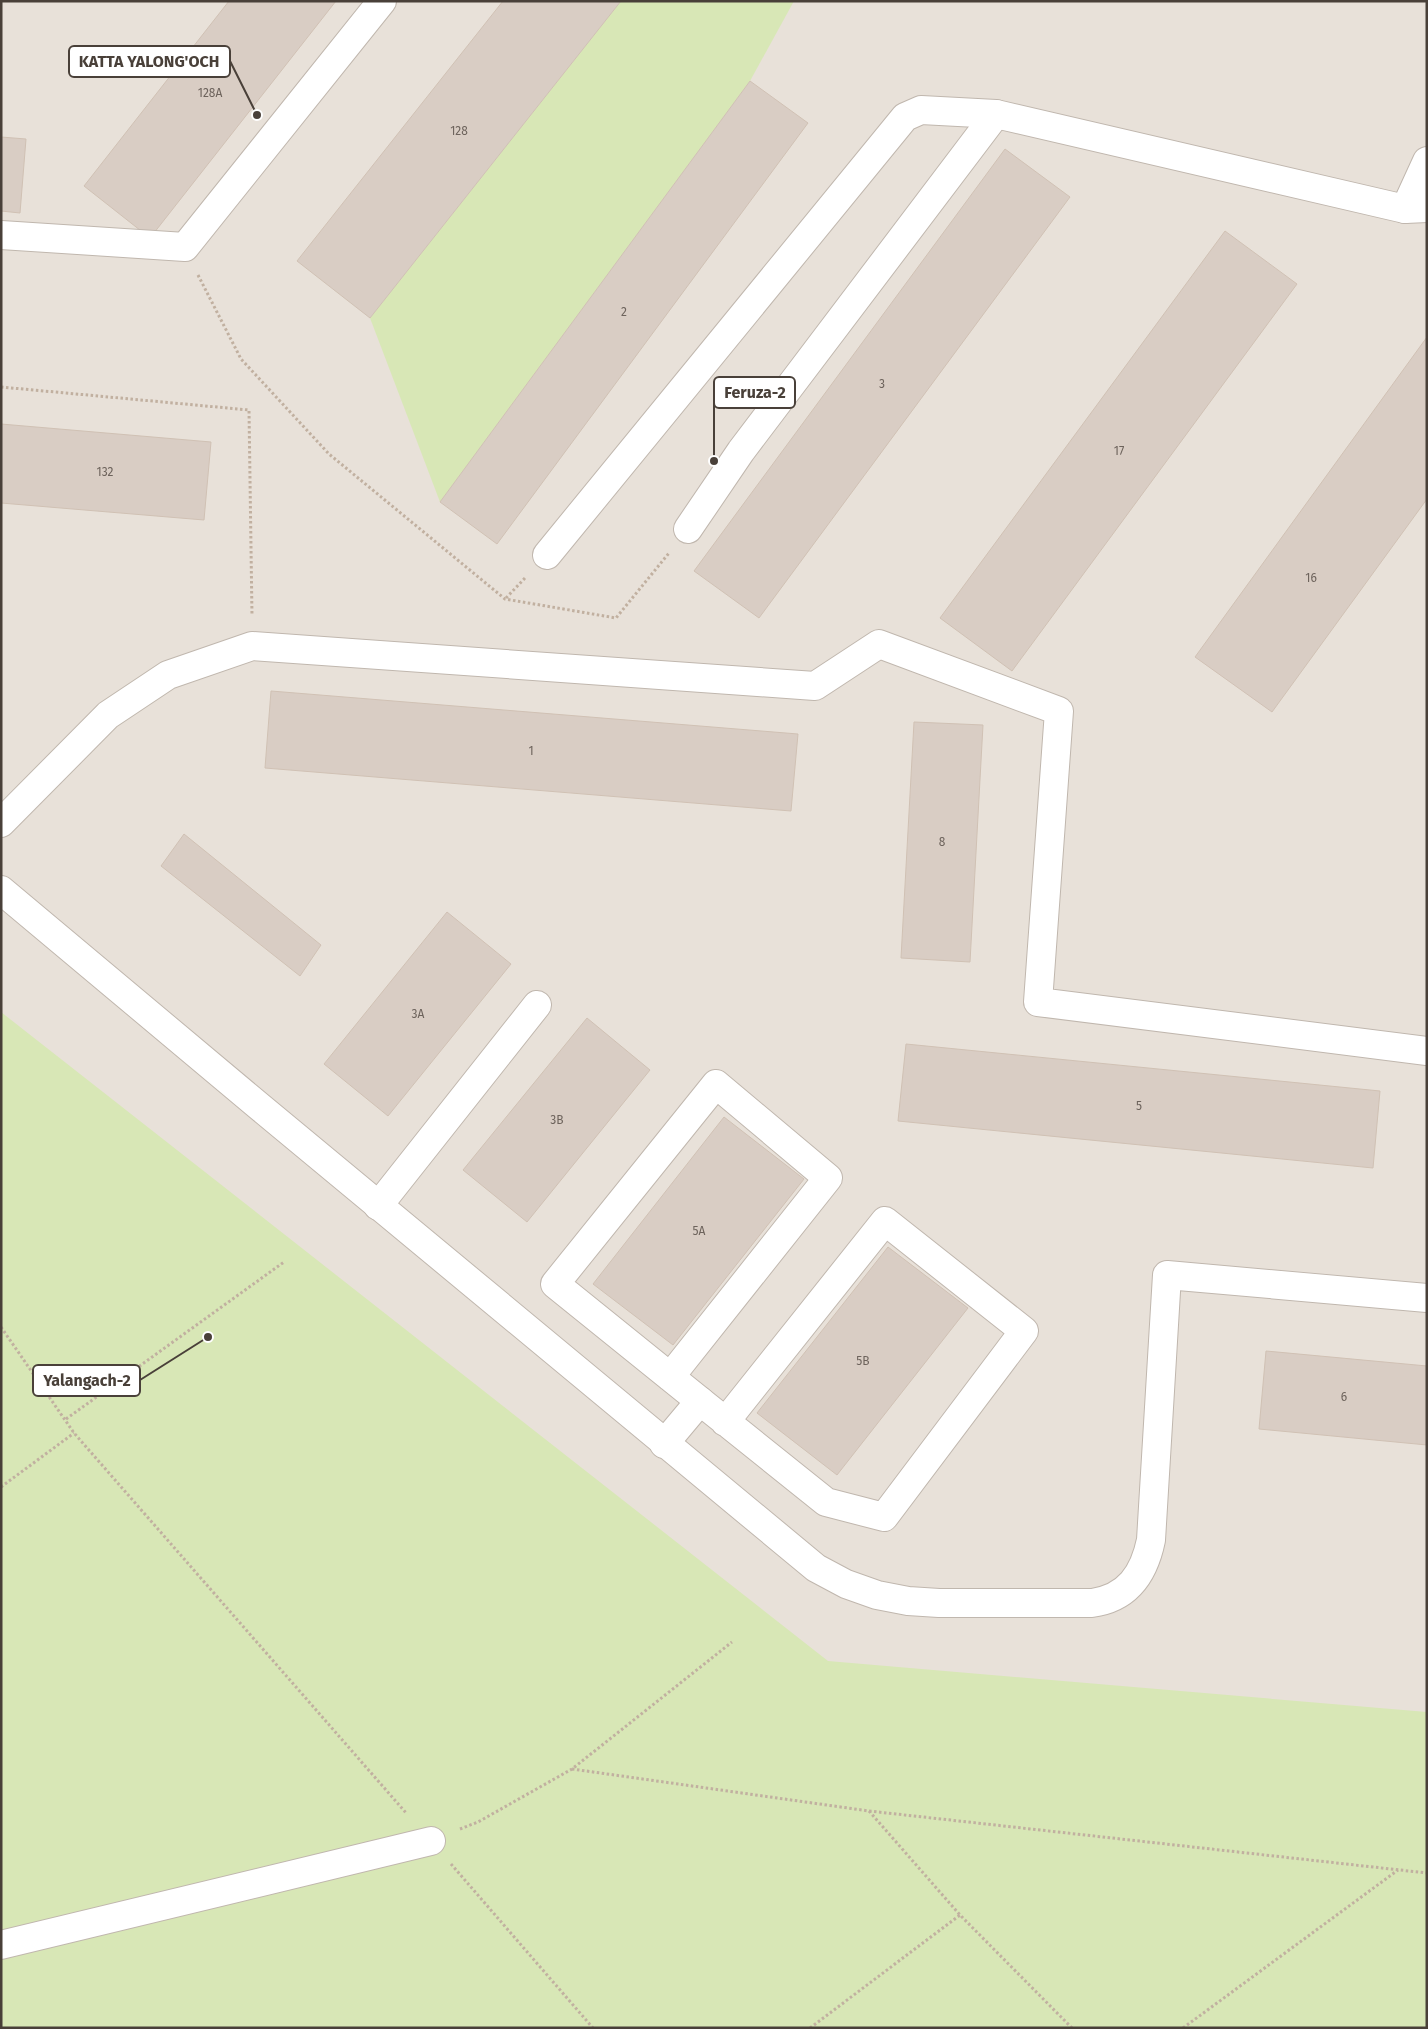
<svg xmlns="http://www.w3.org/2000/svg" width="1428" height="2029" viewBox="0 0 1428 2029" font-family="'Fira Sans',sans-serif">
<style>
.residential{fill:#e8e1d9}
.green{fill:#d8e7b6}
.building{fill:#d9cdc4;stroke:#d0c1b4}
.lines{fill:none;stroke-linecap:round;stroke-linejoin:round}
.minor-casing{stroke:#c0b7ae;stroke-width:30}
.path{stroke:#c1b0a0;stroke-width:3;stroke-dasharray:2.5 2.5;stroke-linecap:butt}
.minor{stroke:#fff;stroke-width:28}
.labels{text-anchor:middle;stroke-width:5;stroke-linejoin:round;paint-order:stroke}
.number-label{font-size:12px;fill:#6d635c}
.leader{fill:none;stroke:#494039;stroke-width:2}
.callout-dot{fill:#494039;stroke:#fff;stroke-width:2}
.callout{fill:#fff;stroke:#494039;stroke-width:2}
.callout-label{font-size:16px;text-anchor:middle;font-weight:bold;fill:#494039}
</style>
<rect width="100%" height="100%" fill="#f5f0eb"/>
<rect class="residential" x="1" y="1" width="1426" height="2027"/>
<g class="green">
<path d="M621,1h173l-44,80 -310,421 -70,-184z"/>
<path d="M1,1012l827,649 599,51v316h-1426z"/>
</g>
<g class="building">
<path d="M229,1h107l-186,237 -66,-52z"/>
<path d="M503,1h118l-251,317 -73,-57z"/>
<path d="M750,81l58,42 -311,421 -57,-42z"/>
<path d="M1,137l25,2 -6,74 -19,-2z"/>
<path d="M1005,149l65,48 -311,421 -65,-47z"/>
<path d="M1225,231l72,53 -285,387 -72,-53z"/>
<path d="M1427,337v162l-155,213 -77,-55z"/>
<path d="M1,424l210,18 -7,78 -203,-17z"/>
<path d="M271,691l527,43 -7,77 -526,-43z"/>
<path d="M914,722l69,3 -13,237 -69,-4z"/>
<path d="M184,834l137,111 -21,31 -139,-110z"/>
<path d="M447,912l64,52 -123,152 -64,-52z"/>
<path d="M587,1018l63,52 -123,152 -64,-52z"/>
<path d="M906,1044l474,47 -7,77 -475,-47z"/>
<path d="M724,1117l80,62 -131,166 -80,-61z"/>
<path d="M888,1247l80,61 -131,167 -80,-62z"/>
<path d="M1266,1351l161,15v79l-168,-16z"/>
</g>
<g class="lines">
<defs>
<g id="minor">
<path d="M1405,209l22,-48"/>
<path d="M1,235l184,12 197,-246"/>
<path d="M688,529l53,-78 255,-337"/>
<path d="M547,555l358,-438 16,-7 75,4 409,95 22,-1"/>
<path d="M1,823l107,-108 60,-40 84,-29 563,40 64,-42 180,67 -21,291 389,49"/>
<path d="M1,890l259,217 556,461 30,16 31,11 31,6 31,2h153c36,-5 52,-29 59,-63l16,-265 260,23"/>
<path d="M378,1206l159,-201"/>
<path d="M670,1377l158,-199 -112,-94 -161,200 145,117"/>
<path d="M664,1444l36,-43 126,101 58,15 140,-186 -139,-110 -160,201"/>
<path d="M1,1945l430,-104"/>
</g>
</defs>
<use href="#minor" class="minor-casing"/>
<g class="path">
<path d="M198,275l43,84 88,95 176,145 111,19 53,-65"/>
<path d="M1,387l248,23 3,206"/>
<path d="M506,598l20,-21"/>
<path d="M1,1327l73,106 333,381"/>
<path d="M66,1419l218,-157"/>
<path d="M1,1487l73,-54"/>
<path d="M572,1769l297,42 558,62"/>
<path d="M869,1811l91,104 112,113"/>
<path d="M460,1829l18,-7 94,-53 160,-127"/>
<path d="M451,1864l142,164"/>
<path d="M810,2028l150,-113"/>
<path d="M1183,2028l215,-158"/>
</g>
<use href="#minor" class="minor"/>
</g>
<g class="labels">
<g class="number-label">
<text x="210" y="97">128А</text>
<text x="459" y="135">128</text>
<text x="624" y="316">2</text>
<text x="882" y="388">3</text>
<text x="1119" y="455">17</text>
<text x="105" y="476">132</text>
<text x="1311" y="582">16</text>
<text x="531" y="755">1</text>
<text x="942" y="846">8</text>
<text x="418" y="1018">3A</text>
<text x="1139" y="1110">5</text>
<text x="557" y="1124">3B</text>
<text x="699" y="1235">5A</text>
<text x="863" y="1365">5B</text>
<text x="1344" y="1401">6</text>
</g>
</g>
<path class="leader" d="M257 115L230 61M714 461L714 392M208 1337L140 1380"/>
<g class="callout-dot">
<circle cx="257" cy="115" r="5"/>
<circle cx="714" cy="461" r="5"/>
<circle cx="208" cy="1337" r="5"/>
</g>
<g class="callout">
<rect x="69" y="46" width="161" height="31" rx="5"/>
<rect x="714" y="377" width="81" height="31" rx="5"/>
<rect x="33" y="1365" width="107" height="31" rx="5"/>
</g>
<g class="callout-label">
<text x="149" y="67">KATTA YALONG'OCH</text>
<text x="755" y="398">Feruza-2</text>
<text x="87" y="1386">Yalangach-2</text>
</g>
<rect width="1428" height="2029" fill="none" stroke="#494039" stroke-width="5"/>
</svg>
